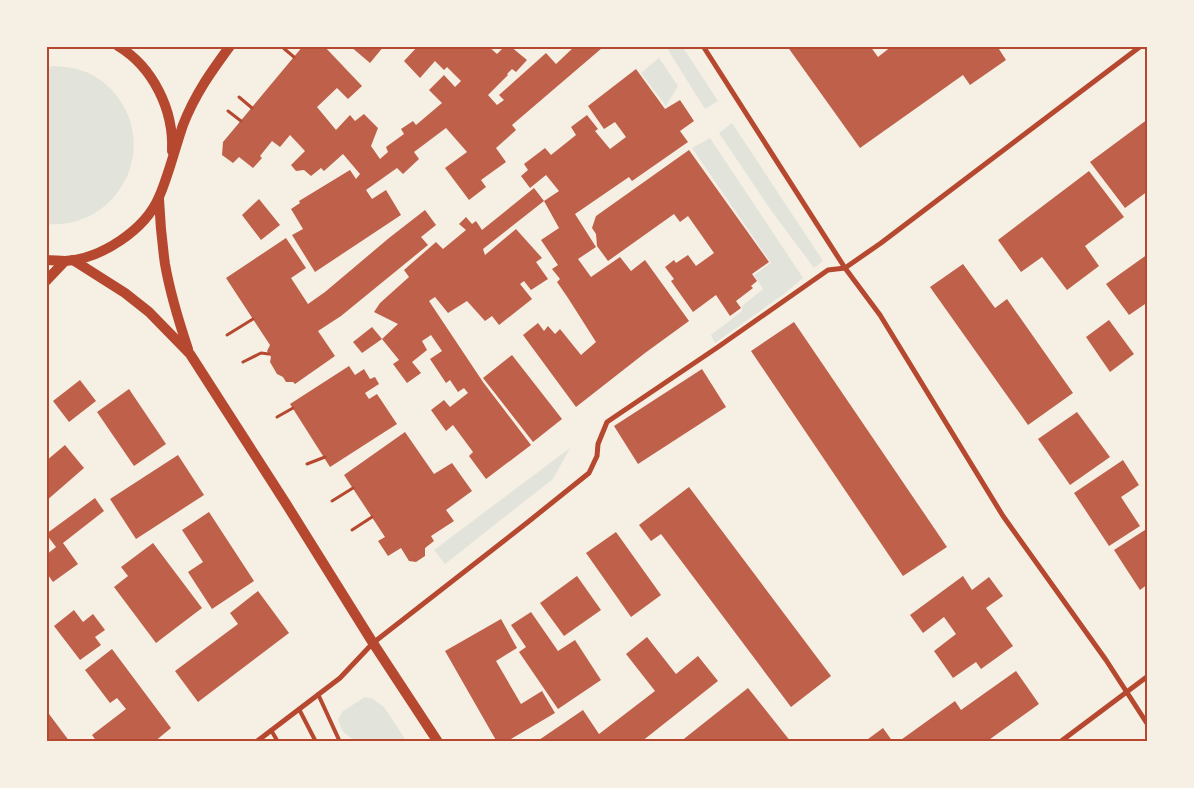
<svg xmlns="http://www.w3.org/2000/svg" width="1194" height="788" viewBox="0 0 1194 788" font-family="Lato,sans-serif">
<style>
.green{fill:#e2e4dc}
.building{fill:#bf614a}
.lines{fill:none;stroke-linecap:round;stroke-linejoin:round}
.path{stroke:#b5482f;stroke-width:3}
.service{stroke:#b5482f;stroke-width:4}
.minor{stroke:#b5482f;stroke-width:5}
.secondary{stroke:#b5482f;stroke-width:10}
.neatline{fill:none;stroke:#b5482f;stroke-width:2}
</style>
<rect width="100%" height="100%" fill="#f6efe4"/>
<g class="green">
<path d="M672,46h10l36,55 -13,8 -37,-59z"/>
<path d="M659,58l19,28 -12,20 -25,-33z"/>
<path d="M55,66c11,1 21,2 31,6 11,4 22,13 30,23 44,55 1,135 -70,129v-157z"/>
<path d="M732,123l91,138 -9,7 -44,-59 -51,-76z"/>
<path d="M710,138l93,140 -19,16 -69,49 -4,-8 31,-24v-5l21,-17 -9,-14 17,-12 -79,-115z"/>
<path d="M570,448l-17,31 -108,85 -11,-14z"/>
<path d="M365,697l8,2 11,8 23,35h-50l-14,-10 -5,-12 5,-9z"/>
</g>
<g class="building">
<path d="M303,46h21l38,40 -14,13 -11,-11 -20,19 19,23 14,-15 5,6 9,-7 14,14 -7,18 9,13 8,-7 -2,-5 18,-13 -3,-5 12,-8 3,4 26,-22 -13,-13 15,-15 11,12 6,-6 -14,-14 -3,3 -9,-9 -15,17 -16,-17 13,-14 -1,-1h63l2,3 3,-3h4l9,8 8,-8h5l17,14 -11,12 -4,-3 -5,5 1,1 -20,20 9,10 7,-5 -5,-5 47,-42 10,11 19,-18h25l2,2 -90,77 4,5 -20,18 10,14 -25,18 5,7 -17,13 -24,-32 22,-16 -21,-24 -32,24 5,7 -16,15 -6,-6 -31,22 6,9 14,-9 15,25 -86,57 -23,-37 11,-6 -12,-20 9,-6 -1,-2 51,-31 6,9 4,-5 -17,-20 -19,17 -3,-3 -10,8 -7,-6 -8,1 -5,-6 14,-14 -15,-16 -10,12 -8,-6 -12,15 2,2 -9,10 -14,-11 -6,6 -11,-8 1,-13z"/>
<path d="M350,46h34l-14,17z"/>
<path d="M787,46h83l8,11 14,-11h105l9,14 -36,25 -7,-10 -103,73z"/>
<path d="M636,69l29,40 15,-9 14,21 -14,10 8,11 -56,39 -3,-4 -54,37 21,33 -18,12 13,18 29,-20 11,14 14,-11 44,61 -44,32 -69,54 -53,-72 15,-12 6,8 4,-5 7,8 5,-5 21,26 15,-13 -28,-44 -11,-16 3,-3 -8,-10 6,-4 -17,-25 18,-12 -15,-27 15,-10 -13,-16 -16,13 -9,-12 7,-6 -4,-6 21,-16 6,7 25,-20 -5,-8 16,-12 11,14 -3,2 15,18 16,-12 -11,-15 -11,7 -16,-23z"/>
<path d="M1148,119v72l-23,17 -35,-46z"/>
<path d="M689,150l80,112 -17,12 5,7 -6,5 2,2 -17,13 5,7 -11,8 -14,-21 -23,17 -22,-31 3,-2 -9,-12 9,-7 2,3 12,-8 8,11 18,-13 -26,-37 -8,6 -6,-8 -66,47 -11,-15 -1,-12 -4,-6 4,-12z"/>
<path d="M1089,171l35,46 -39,29 14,20 -32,24 -25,-33 -21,15 -23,-32z"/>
<path d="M534,188l10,13 -61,48 2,6 31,-26 26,29 -6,4 12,17 -17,11 -7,-9 -4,3 12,15 -33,26 -7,-9 -7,5 -18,-20 -19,12 -13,-16 -6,4 54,81 48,63 -45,34 -17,-23 4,-4 -20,-27 -7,6 -15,-21 13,-10 6,7 18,-14 -4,-5 -6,4 -8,-12 -4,3 -16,-24 12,-8 -11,-16 -9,6 5,9 -15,12 9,11 -14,10 -14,-19 6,-4 -17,-21 16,-15 -24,-12 6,-9 29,-26 -5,-7 32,-28 7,7 23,-19 -7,-6 7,-7 6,7 4,-3 6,9z"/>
<path d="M259,199l21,26 -19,15 -19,-25z"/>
<path d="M425,210l11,15 -15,12 7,8 -87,71 -23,15 17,25 -40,28 -2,-2h-7l-3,-5 -6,-3 -7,-12 1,-5 -4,-6 3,-6 -44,-67 60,-40 20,30 -15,10 17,26 17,-12 64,-54z"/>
<path d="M1148,254v48l-19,13 -23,-31z"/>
<path d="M963,264l32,44 12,-9 66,94 -45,32 -98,-138z"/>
<path d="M1109,320l25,34 -24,18 -24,-35z"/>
<path d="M794,322l153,225 -44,29 -152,-225z"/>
<path d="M372,327l10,12 -20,14 -9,-11z"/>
<path d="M512,355l50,64 -29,23 -50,-64z"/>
<path d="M349,366l6,9 9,-6 6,10 5,-2 4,7 -14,9 4,6 8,-5 20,30 -67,43 -40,-63z"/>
<path d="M702,369l24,38 -88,57 -24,-38z"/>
<path d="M80,380l16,21 -27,21 -16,-21z"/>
<path d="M129,389l37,55 -32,22 -37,-54z"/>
<path d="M1077,412l33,45 -40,28 -32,-46z"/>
<path d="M405,432l29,42 18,-11 20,28 -26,19 8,11 -23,15 3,5 -9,7v8l-9,6 -7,-1 -8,-13 -13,8 -10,-15 7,-4 -41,-62z"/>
<path d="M65,445l19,23 -38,33v-40z"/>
<path d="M178,455l26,40 -68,44 -26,-40z"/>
<path d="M1123,460l16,25 -18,12 19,29 -31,20 -35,-53z"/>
<path d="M689,487l142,189 -40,31 -130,-173 -10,7 -12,-16z"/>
<path d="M95,498l9,13 -41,32 15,21 -25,18 -7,-10v-17l10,-8 -10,-13z"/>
<path d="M209,512l45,69 -42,28 -24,-37 15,-10 -21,-32z"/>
<path d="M1148,528v56l-8,6 -26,-40z"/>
<path d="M616,532l45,63 -30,22 -45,-64z"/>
<path d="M153,543l49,65 -46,35 -42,-56 14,-11 -7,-9z"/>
<path d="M577,576l24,34 -37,26 -24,-33z"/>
<path d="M963,576l9,14 17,-13 14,19 -17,12 27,38 -32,23 -5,-7 -23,16 -19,-27 22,-17 -12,-17 -21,16 -13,-18z"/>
<path d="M258,591l31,42 -91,69 -23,-31 63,-47 -8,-11z"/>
<path d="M74,610l9,12 10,-8 12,16 -10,7 6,8 -21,15 -26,-34z"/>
<path d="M531,612l27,39 17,-11 26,40 -43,29 -39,-57 7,-5 -15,-22z"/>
<path d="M501,619l16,29 -21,13 25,43 21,-13 13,22 -49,29h-9l-52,-91z"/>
<path d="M647,637l29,37 22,-18 20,25 -77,61h-105l47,-32 16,24 56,-43 -29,-37z"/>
<path d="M112,649l59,79 -17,14h-57l-5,-7 34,-26 -9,-11 -7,5 -25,-33z"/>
<path d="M1016,671l23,33 -53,38h-88l57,-41 6,9z"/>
<path d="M748,688l43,54h-111z"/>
<path d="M46,710l24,32h-24z"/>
<path d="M883,728l10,14h-29z"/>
</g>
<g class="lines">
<g class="path">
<path d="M281,46l13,11"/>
<path d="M239,97l13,11"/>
<path d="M228,111l13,10"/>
<path d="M227,335l26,-16"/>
<path d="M243,362l18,-9 8,1"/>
<path d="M277,417l16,-9"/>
<path d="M307,464l18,-7"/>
<path d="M332,501l21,-13"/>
<path d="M352,530l20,-13"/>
</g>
<g class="service">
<path d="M318,694l22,48"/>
<path d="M299,709l17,33"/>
<path d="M271,730l7,12"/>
</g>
<g class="minor">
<path d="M703,46l142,222 35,47 123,201 103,144 42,65"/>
<path d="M256,742l84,-64 33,-35 155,-121 61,-49 8,-17 1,-12 9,-22 111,-75 110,-77 17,-2 36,-25 260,-197"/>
<path d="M1060,742l88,-66"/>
</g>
<g class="secondary">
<path d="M118,46c35,21 56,64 54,105"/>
<path d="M159,199c1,22 3,44 6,65 5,29 14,58 23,85"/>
<path d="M46,260c7,0 13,1 19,1 36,-2 80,-31 94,-64 10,-23 16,-49 24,-72 12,-31 28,-53 47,-79"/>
<path d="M73,260l52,33 24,19 41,42 95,148 88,141 65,99"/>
<path d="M46,281l19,-20"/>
</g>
</g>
<rect width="1194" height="788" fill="none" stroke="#f6efe4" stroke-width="95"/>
<rect x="48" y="48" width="1098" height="692" class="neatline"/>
</svg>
